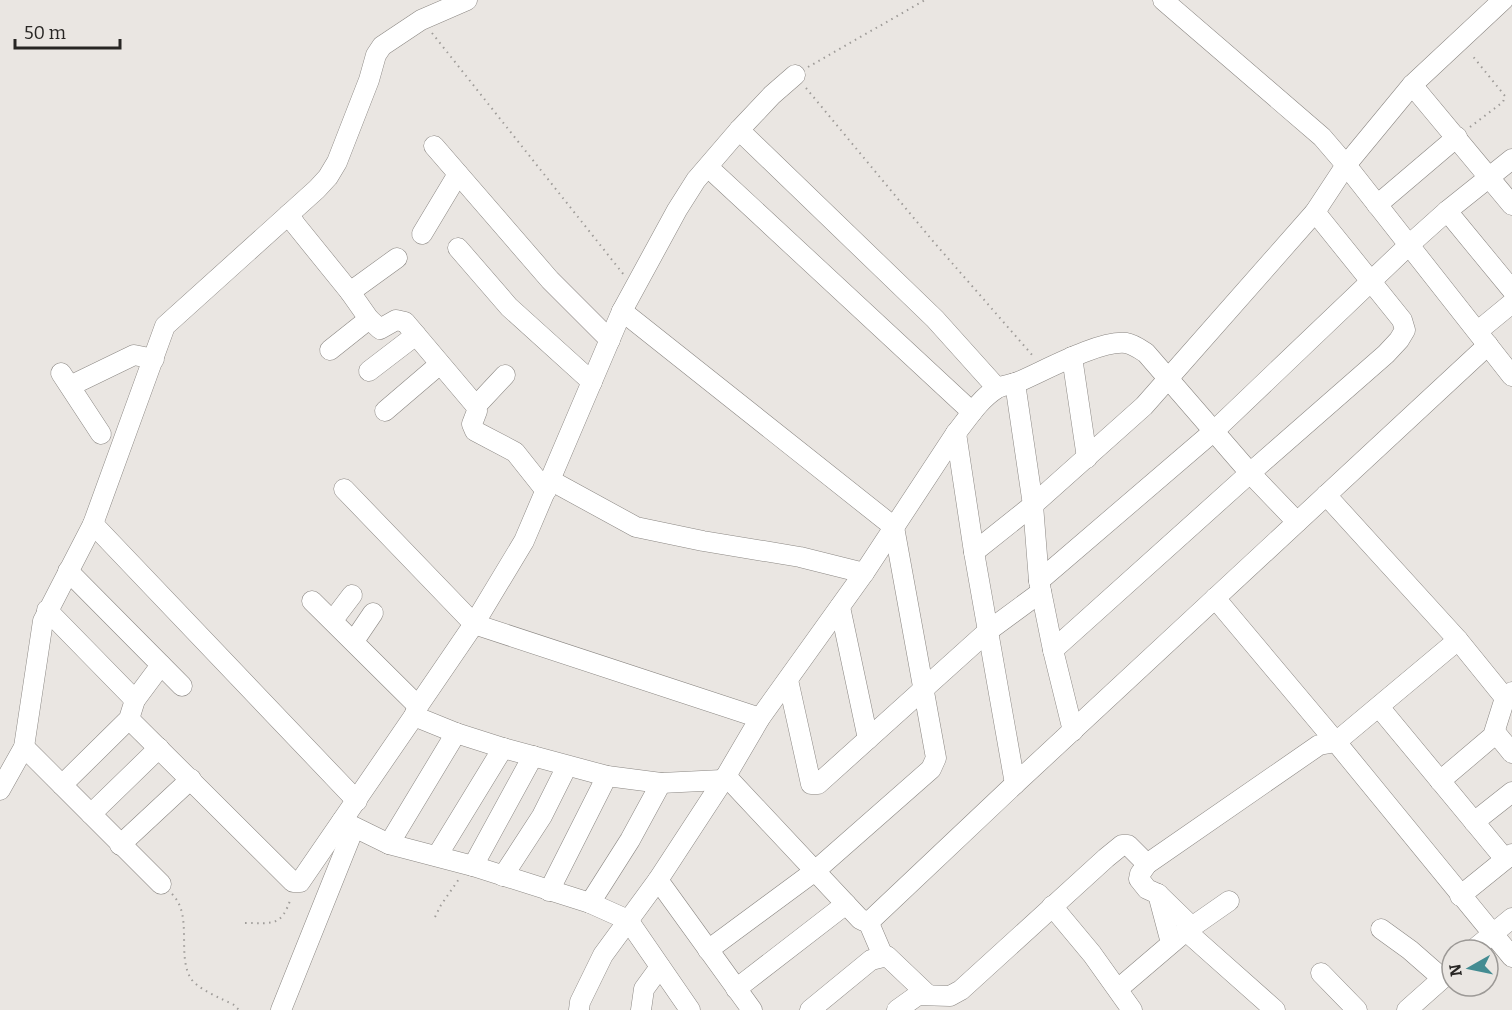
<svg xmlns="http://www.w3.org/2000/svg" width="1512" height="1010" viewBox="0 0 1512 1010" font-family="Bitter,serif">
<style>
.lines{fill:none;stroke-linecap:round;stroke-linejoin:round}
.minor-casing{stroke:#8b8783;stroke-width:21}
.path{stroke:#9f9c99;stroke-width:2;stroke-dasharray:1.5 4.5;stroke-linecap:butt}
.minor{stroke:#fff;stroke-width:20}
</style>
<rect width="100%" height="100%" fill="#eae6e2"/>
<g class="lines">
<defs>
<g id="minor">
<path d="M1163,0l159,137 24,28 166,211"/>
<path d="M1412,85l100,120"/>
<path d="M739,130l196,189 62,69"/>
<path d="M434,146l116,134 60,60"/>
<path d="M708,167l264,245"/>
<path d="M1377,205l80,-68"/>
<path d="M1447,211l65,79"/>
<path d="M289,214l6,10 55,68 19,27 11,10 16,-9 9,2 71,84 1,5 -5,13 3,7 40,21 31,39"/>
<path d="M422,234l36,-60"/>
<path d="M458,248l51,59 83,75"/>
<path d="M350,292l47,-34"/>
<path d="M622,311l272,216 42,231 -5,11 -116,102 -107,79"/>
<path d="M1478,331l34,-28"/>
<path d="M330,350l39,-31"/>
<path d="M1072,357l15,101"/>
<path d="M369,371l47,-36"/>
<path d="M61,373l40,61"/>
<path d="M1015,383l18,122 6,76 14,69 20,81"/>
<path d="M70,386l64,-31 20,4"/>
<path d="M476,406l29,-31"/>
<path d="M385,411l55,-47"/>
<path d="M956,433l18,119 41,232 473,-439"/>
<path d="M550,480l86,47 67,14 97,16 64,16"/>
<path d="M344,489l130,135 286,94"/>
<path d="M1326,495l132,145"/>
<path d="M93,524l264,277"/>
<path d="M974,552l59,-47 111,-99 171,-194 31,-47 66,-80 91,-85"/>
<path d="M68,571l114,115"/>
<path d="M1039,581l175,-150 195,-186 38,-34 65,-52"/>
<path d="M312,601l106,105"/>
<path d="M840,607l28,132"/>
<path d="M47,610l88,90"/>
<path d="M333,620l19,-25"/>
<path d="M354,641l19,-28"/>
<path d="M1053,650l197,-177 136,-119 13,-14 6,-10 -3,-10 -87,-108"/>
<path d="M788,680l23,104h7l170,-153 53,-39"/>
<path d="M1512,692l-7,6 -47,-58 -122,102 176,215"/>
<path d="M1379,707l126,152"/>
<path d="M414,716l42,17 47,15 104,28 54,7 61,-3"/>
<path d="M129,719l164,163h7l114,-166 4,-10 56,-82 50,-83 98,-230 55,-101 19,-30 43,-50 33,-35 23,-20"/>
<path d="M1495,732l17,21"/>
<path d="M24,747l38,38 67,-66 6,-19 26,-35"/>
<path d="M726,776l134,143 4,2 7,-1 144,-136"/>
<path d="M1440,781l53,-45 12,-38"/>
<path d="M62,785l99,99"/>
<path d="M0,790l24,-43 19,-126 50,-97 72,-198 152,-137 11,-12 9,-15 32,-82 7,-25 6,-9 39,-26 46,-20"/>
<path d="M91,814l68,-66"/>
<path d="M342,821l47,23 84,22 117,37 38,17 62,90"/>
<path d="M1474,822l38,-30"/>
<path d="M389,844l67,-111"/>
<path d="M120,845l71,-66"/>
<path d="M437,856l66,-108"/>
<path d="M473,866l60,-110"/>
<path d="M503,876l39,-60 25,-50"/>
<path d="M658,880l94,130"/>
<path d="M549,891l58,-115"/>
<path d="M1158,894l13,49"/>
<path d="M1460,896l52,-42"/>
<path d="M590,903l40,-63 31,-57"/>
<path d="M1052,906l40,48 40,56"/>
<path d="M868,921l15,35"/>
<path d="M1192,927l-34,-33 -11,-5 -8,-10 1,-5 7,-10 172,-119 17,-3 -121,-144"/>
<path d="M1381,929l29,21 32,28"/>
<path d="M1186,931l89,79"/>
<path d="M1473,950l39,-32"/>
<path d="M1321,973l36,37"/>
<path d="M736,989l110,-85"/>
<path d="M1118,989l68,-58 43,-30"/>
<path d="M281,1010l73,-182"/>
<path d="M579,1010l1,-8 23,-47 55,-75 68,-104 34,-58 104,-145 92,-140c12,-15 24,-34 40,-44 6,-4 15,-4 22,-7 26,-11 81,-42 108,-39 7,1 14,6 20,10l104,120 47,49"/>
<path d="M641,1010l3,-21 16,-22"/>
<path d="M810,1010l61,-50 16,-4 40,38"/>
<path d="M897,1010l21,-15 32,1 11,-6 145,-132 16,-13h6l19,19"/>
<path d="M1407,1010l45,-40"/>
</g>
</defs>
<use href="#minor" class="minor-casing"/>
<g class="path">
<path d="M432,33l192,242"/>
<path d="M808,67l117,-67"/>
<path d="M806,88l126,152 101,116"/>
<path d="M1470,127l33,-25 2,-6 -34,-42"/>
<path d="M172,894c21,21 5,59 18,83 6,12 33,22 44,28l5,5"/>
<path d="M435,917l6,-12 18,-26"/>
<path d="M245,923c29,0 36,4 46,-25"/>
</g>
<use href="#minor" class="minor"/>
</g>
<g transform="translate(1470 968) rotate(261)"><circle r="28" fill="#eae6e2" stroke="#9c9996" stroke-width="1.5"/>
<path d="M0-4.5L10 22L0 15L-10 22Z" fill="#448c92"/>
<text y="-9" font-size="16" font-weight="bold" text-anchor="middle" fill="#282624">N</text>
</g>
<path d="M15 39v9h105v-9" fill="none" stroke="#282624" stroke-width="3"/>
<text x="24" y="39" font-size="18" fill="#282624" stroke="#eae6e2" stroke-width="4.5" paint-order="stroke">50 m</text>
</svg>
